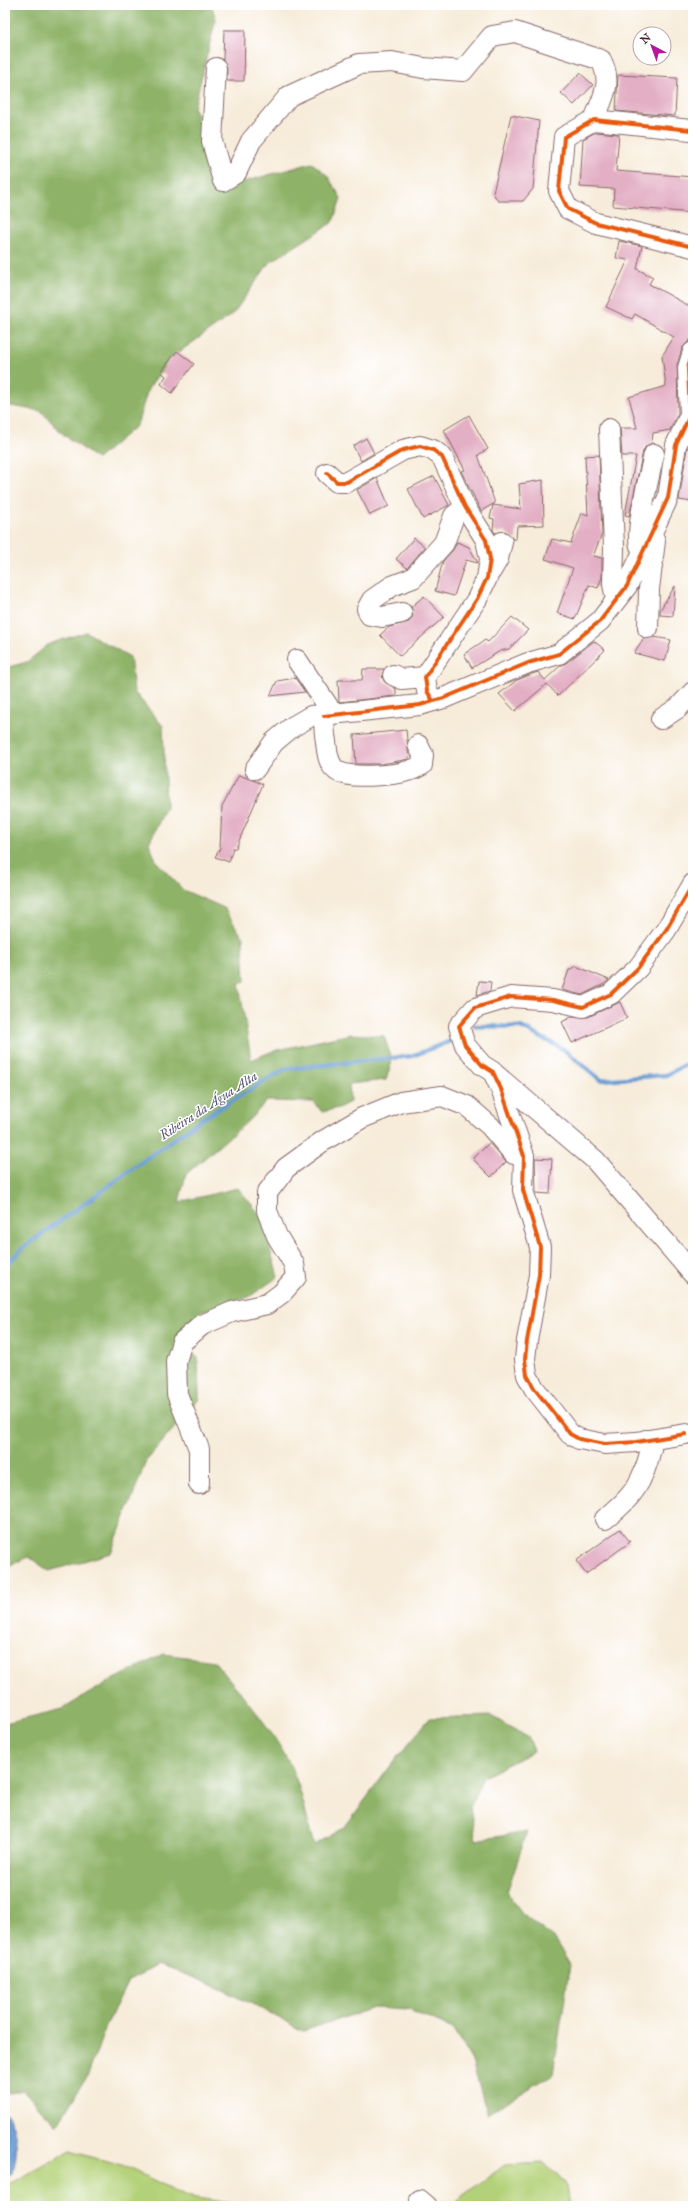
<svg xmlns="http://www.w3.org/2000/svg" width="698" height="2211" viewBox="0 0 698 2211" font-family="'IM FELL Great Primer',serif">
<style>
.green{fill:#b3d178;stroke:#7e7852}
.forest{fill:#8eb368;stroke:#6c694a}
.water{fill:#699cd4;stroke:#5a5e80}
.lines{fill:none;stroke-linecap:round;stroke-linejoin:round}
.stream{stroke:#699cd4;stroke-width:4.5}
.building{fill:#e3afc4}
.minor-casing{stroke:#876768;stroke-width:22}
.minor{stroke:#fff;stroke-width:20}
.cycleway-casing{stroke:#fff;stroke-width:6}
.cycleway{stroke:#e8590c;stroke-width:4}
.labels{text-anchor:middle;stroke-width:3;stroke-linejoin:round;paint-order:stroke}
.water-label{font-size:13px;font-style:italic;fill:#585777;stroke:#fff}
</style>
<rect width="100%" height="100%" fill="#fff"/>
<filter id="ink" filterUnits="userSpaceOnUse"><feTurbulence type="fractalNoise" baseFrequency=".025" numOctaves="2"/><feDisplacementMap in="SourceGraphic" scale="8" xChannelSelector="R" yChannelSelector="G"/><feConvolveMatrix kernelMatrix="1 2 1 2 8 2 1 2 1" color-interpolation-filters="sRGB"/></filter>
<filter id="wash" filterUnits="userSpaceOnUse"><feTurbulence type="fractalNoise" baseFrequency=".012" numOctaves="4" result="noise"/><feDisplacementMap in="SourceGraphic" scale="16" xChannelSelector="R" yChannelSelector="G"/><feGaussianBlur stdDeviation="0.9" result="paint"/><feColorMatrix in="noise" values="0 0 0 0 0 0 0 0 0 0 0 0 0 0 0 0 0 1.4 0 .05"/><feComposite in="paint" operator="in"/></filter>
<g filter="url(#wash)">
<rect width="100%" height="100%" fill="#f7ecda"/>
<g class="green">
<path d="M70,2151l58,17 61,29 63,9h-247v-19z"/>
<path d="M544,2163l23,22 3,21h-116l4,-7 47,-34z"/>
</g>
<g class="forest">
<path d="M5,5h206l5,13 -22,90 12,37 14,24 23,13 69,-19 15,12 14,23 -8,24 -64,41 -36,51 -64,45 -21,30 -11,36 -40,34 -34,-25 -22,-23 -36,-6z"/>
<path d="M86,632l44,25 4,35 29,34 3,81 -17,36 7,18 27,29 41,18 19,30 2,44 -6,2 12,76 22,-9 78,-17 33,2 8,24 -6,20 -37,4 1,18 -12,6 -16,4 -8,-10 -47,-1 -19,20 -62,53 -7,28 59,-14 23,28 17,61 -29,20 -50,15 -18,29 17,17 1,41 -53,62 -35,92 -62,18 -20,-14 -24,10v-899l22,-6 22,-18z"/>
<path d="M164,1654l50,7c30,36 65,74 82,118 8,21 11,44 18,66l30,-17 51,-68 35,-42 61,-2 38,22 5,13 -51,26 -13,31 6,32 51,-8 -20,60 15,21 33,27 15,25 -17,109 -66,40 -15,-53 -19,-32 -44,-19 -36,-2 -70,23c-48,-26 -94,-51 -146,-66l-29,16 -22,45 -18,49 -31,50 -34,-35 -18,4v-371l58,-14 40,-24z"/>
</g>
<path class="water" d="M7,2114c11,15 12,44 4,61h-6v-60z"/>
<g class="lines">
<g class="stream">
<path d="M475,1026l46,1 42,22 38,31 65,-5 27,-14"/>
<path d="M5,1266l19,-19 176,-127 85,-51 127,-13 44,-17"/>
</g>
</g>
<g id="blocks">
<g class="building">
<path d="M224,30h21l-1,51h-17v-13l-4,-9z"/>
<path d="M580,73l13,12 -19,20 -13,-12z"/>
<path d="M618,75l59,3 -2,38 -59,-5z"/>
<path d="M511,115l28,6 -6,68 -10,12h-25l-5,-8z"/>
<path d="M596,132l23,2 -3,37 77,6v36l-80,-7 1,-17 -34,-2 3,-48z"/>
<path d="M619,241l23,5 -5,23 16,8 -4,7 44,24v29l-11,11 -5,17 1,48 -8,17 -17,3 -1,10 -6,3 -3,5 -14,65 -4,-1 11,-59h-14l-2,-28h17l-8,-31 37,-11 -4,-30 12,-19 -39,-23 -3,5 -26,-12 22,-47 -12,-2z"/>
<path d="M177,351l17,13 -22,29 -11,-9 5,-8 -5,-4z"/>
<path d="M469,415l19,34 -10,6 17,48 -14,8 -20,-40 4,-1 -21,-40z"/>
<path d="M366,438l8,15 -13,8 -8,-15z"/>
<path d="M693,444v58l-14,-2 8,-52z"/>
<path d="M599,455l3,79 -9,22 9,2v19l-4,11 -9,-3 -14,34 -18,-6 16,-45 -28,-9 7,-20 19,4 11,-30 6,2 -3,-59z"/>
<path d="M434,476l15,29 -26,14 -15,-30z"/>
<path d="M377,478l12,28 -19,9 -13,-25z"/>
<path d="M543,480l1,45 -27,1 -1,13h-3l-8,-8 -10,2 -2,-3 1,-11 -4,-1 3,-13 28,4 -2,-25z"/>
<path d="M414,538l11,9 -18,21 -11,-9z"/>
<path d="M457,542l12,5 9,16 -12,-3 -12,36 -19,-5 8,-30 10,-11z"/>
<path d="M675,586l-2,30 -13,-1v-5z"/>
<path d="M424,596l20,21 -44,39 -20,-21 9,-8 20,-5 4,-6 -2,-9z"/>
<path d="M512,617l16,13 -19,19 -9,2 -28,17 -8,-14 21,-14 3,2z"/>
<path d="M654,637l17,3 -6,21 -31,-8 9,-14z"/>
<path d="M594,641l11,9 -47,46 -11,-12 -32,27 -16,-17 18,-14 15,-6 6,-2 7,8 15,-14 6,-3z"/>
<path d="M363,669h21l-2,7 2,5 12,8v7l-57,6 -1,-22h24z"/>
<path d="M295,678l10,14 -35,4 7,-15z"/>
<path d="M406,730l3,29 -28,5h-25l-2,-29z"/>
<path d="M239,775l24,9 -27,64h-3l-4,14 -14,-5 5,-9 2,-42z"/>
<path d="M576,966l33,14 -5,4 -22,11 -20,-5 7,-20z"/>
<path d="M479,981l12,1 -1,9 -13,4z"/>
<path d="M620,1002l7,16 -55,25 -10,-21 11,-6 15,1z"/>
<path d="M489,1143l17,19 -15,15 -18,-18z"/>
<path d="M535,1158l17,1 -2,35 -14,-1z"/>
<path d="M620,1529l10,13 -44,32 -10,-13z"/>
</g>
</g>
</g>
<g filter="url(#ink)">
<use href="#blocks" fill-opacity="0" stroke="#876768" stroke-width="1"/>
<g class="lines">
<defs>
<g id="minor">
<path d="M216,68l-4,73 11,40 13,-8 15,-32 38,-45 70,-32 33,-2 31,6 40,3 29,-35 23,-4 86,28c12,23 2,37 -7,60"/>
<path d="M691,130l-97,-10 -30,17 -5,54 9,18 28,14 97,24"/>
<path d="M609,429l5,118 -1,37 3,15"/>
<path d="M327,473l10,9h10l56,-32 17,-4 13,4 9,7 23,50 21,33 4,19 -3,19 -10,21 -52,78 2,14 6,10"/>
<path d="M640,546c-5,-17 10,-72 14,-92"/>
<path d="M491,571l7,-12 4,-17"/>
<path d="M402,613l-20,4 -12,-2 -3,-6 5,-9 20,-14 21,-8 31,-35 10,-27 11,-9"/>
<path d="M648,628l1,-39 6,-48 -3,-3"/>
<path d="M297,660l31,46c-5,12 -4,23 -2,36 1,9 2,22 10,28 11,10 58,5 72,1 5,-1 10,-4 14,-6l1,-10 -5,-10"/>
<path d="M393,675l9,4 23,-2"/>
<path d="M661,719l17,-11 15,-16"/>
<path d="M255,769l19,-27 18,-15 19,-11 109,-11 24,-7 84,-35 31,-9 41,-33 27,-35 41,-88 8,-53 14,-30 -2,-47 5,-16"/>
<path d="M496,1075l99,85 98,114"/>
<path d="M686,1434l-50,8 -31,2 -26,-5 -9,-5 -36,-46 -7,-13 -2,-16 2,-18 12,-66 1,-28 -17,-57 1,-34 -23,-67 -8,-17 -11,-7 -17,-20 -6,-19 16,-18 36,-11 42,3 30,7 28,-13 27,-26 28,-38 27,-46"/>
<path d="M199,1484v-35l-22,-55 -1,-33 6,-19 20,-17 30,-13 35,-8 15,-11 14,-16 -2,-13 -17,-28 -10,-25v-18l19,-25 37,-27 39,-23 39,-16 41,-6 25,10 23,20 24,28 10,2"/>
<path d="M605,1519c27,-21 38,-36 46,-70l-5,-9"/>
<path d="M420,2200l7,6"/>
</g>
</defs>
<use href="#minor" class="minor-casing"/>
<use href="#minor" class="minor"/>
<defs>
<g id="cycleway">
<path d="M691,130l-97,-10 -30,17 -5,54 9,18 28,14 97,24"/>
<path d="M327,473l10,9h10l56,-32 17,-4 13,4 9,7 23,50 21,33 4,19 -3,19 -10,21 -52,78 2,14 6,10"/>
<path d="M324,716l96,-11 24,-7 84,-35 31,-9 41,-33 27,-35 41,-88 8,-53 14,-30 -2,-47 5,-16"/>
<path d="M686,1434l-50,8 -31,2 -26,-5 -9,-5 -36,-46 -7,-13 -2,-16 2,-18 12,-66 1,-28 -17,-57 1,-34 -23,-67 -8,-17 -11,-7 -17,-20 -6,-19 16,-18 36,-11 42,3 30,7 28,-13 27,-26 28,-38 27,-46"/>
</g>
</defs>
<use href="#cycleway" class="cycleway-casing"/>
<use href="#cycleway" class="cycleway"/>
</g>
</g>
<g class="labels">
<g class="water-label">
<text transform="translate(208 1105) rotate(-33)" y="5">Ribeira da Água Alta</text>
</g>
</g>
<rect width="698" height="2211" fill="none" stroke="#fff" stroke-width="20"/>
<g transform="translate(652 46) rotate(319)"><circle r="19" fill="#ffffff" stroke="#b7a5aa"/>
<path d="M0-3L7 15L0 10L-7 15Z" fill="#b5179e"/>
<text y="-6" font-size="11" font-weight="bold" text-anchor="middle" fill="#4a1f2b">N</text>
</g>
</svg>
